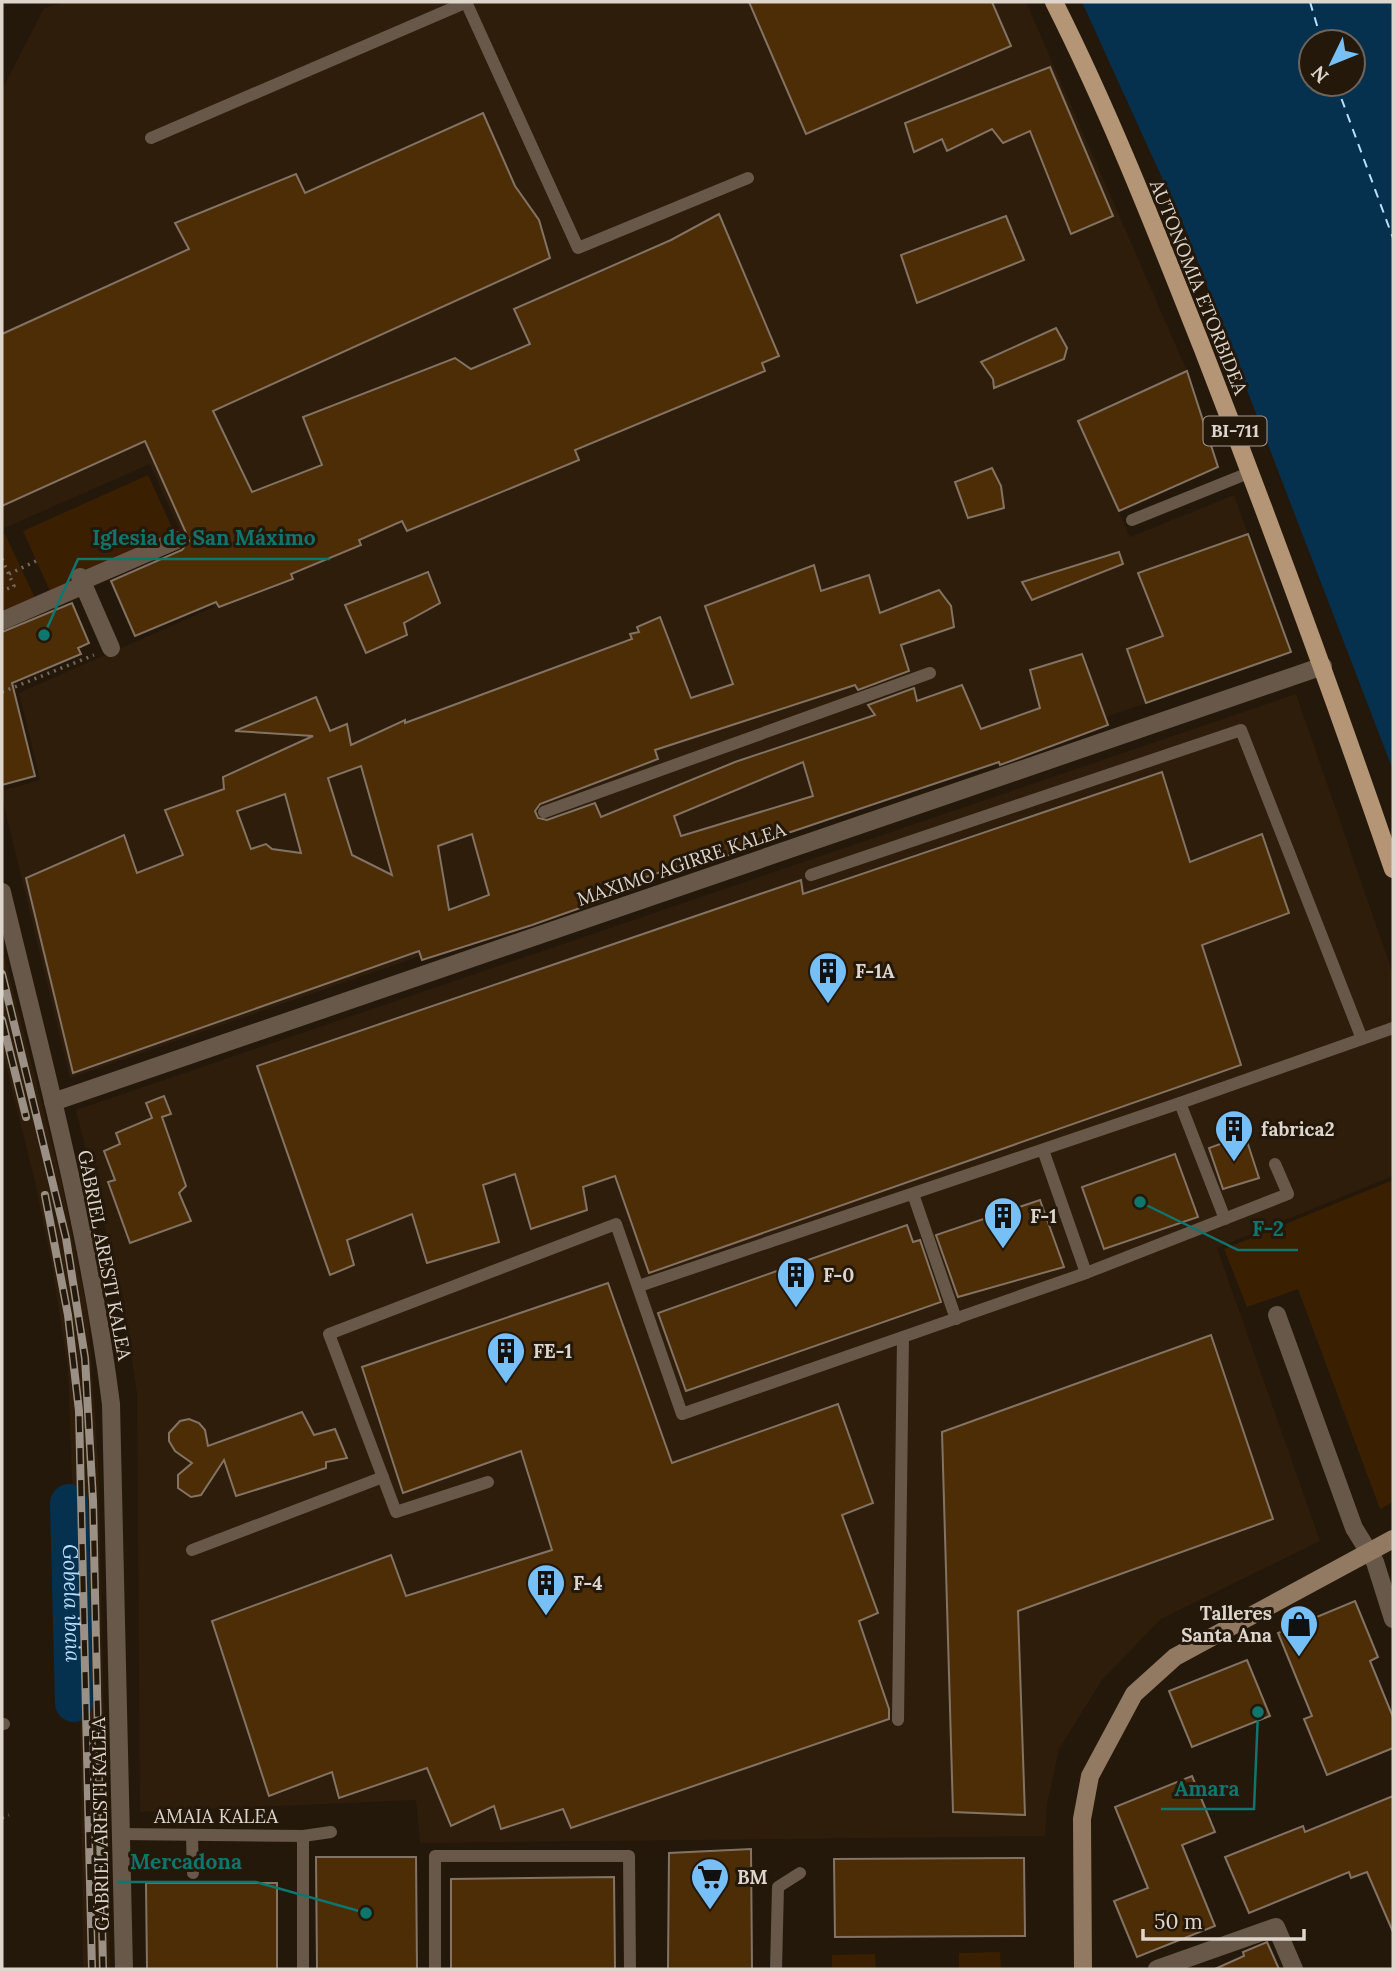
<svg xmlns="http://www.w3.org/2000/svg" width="1395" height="1971" viewBox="0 0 1395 1971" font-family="Lora,serif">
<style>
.built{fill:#2e1d0a}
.green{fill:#3a1f00}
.water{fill:#06314e;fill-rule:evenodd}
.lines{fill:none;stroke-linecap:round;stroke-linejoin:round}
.river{stroke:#06314e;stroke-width:38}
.ferry{stroke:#b9dffe;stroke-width:2;stroke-dasharray:9 7;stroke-linecap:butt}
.building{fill:#4c2d05;stroke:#837364;stroke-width:2;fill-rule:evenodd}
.path{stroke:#73685d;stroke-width:3.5;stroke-dasharray:2 5;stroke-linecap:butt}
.lane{stroke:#675849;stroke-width:12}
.street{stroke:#675849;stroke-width:18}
.secondary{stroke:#927a62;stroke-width:18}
.primary{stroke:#b49575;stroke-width:18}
.rail-casing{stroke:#9a9086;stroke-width:8}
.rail{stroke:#24180b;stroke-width:5;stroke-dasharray:16;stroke-linecap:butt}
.labels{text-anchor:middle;stroke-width:6;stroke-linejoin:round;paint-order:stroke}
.shield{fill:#24180b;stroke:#a69c93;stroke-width:2}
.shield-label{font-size:18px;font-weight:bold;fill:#ded5cd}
.street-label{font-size:19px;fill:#ded5cd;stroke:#24180b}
.poi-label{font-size:19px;font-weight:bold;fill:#ded5cd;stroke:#24180b;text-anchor:start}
.water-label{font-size:21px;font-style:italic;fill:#b9dffe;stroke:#24180b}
.leader{fill:none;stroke:#0f766e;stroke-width:2.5}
.callout-dot{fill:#0f766e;stroke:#24180b;stroke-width:2.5}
.callout-label{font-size:21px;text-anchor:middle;font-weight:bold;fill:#0f766e;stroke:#24180b;stroke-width:6;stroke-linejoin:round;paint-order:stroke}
</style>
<rect width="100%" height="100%" fill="#24180b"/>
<g class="built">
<path d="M66,2h960l161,369 -109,50 52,116 104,-42 14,39 -109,39 24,63 -36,13 19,54 -1076,375 -68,-281v-6l38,-11 -21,-87 195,-86 -64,-143 -148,65v-439l42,-82z"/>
<path d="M1296,694l97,280v202l-176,72 103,293 -159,78 -59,61 -43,69 -12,55 -2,32 -625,7 -4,-43 -276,12 -3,-418 -13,-89 -48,-195z"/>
<path d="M2,947l59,233 27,136 10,143 12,510h-27l-3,-267 -12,-333 -16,-104 -17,-83 -33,-133z"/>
</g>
<g class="green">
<path d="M148,475l27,59 -125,57 -27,-60z"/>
<path d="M5,534l30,64 -33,15v-77z"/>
<path d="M1393,1180v322l-13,7 -82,-220 -51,18 -23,-58z"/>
<path d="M1000,1952l1,17h-42v-16z"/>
<path d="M875,1954l1,15h-44v-14z"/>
</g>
<path class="water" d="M1082,2h311v768l-209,-544zM1311,42h42v42h-42z"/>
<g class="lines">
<path class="river" id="s1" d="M69,1503l5,200"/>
<g class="ferry">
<path d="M1310,2l12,40"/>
<path d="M1336,84l57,154"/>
</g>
</g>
<g class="building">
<path d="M749,2h243l19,44 -205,88z"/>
<path d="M1050,67l63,149 -42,18 -41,-103 -27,12 -11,-14 -45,22 -5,-12 -28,13 -9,-29z"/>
<path d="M483,113l32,73 24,34 11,38 -337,153 39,81 70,-27 -19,-48 152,-59 16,11 59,-25 -16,-35 157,-69 48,-26 60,142 -17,7 3,8 -190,79 4,10 -172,71 -5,-10 -43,19 2,5 -70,29 2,5 -74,28 -3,-5 -81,34 -24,-55 71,-31 7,-9 -2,-6 -42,-94 -143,65v-172l187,-85 -14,-26 121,-49 9,19z"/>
<path d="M1006,216l18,44 -107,43 -16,-48z"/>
<path d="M1056,328l11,20 -3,11 -70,29 -1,-9 -12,-17z"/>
<path d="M1187,371l31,96 -99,44 -41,-90z"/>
<path d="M992,468l9,18 3,22 -36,10 -13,-36z"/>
<path d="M1248,534l43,118 -145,51 -19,-54 36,-13 -25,-63z"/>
<path d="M1119,552l4,12 -91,36 -10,-18z"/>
<path d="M814,565l7,26 48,-16 11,38 59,-23 12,16 3,21 -53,18 8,26 -51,19 -3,-5 -200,65 3,9 -118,45 -5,7 3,7 9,2 48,-17 6,14 134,-55 140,-47 -7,-10 46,-17 3,13 45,-16 19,44 59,-21 -10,-38 52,-16 26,71 -108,40 -1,-3 -235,79 -55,22 -2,-7 -81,28 2,7 -96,34 -110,35 -3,-9 -346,122 -47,-195 98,-43 13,38 46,-18 -18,-45 59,-21 -1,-12 90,-41 -78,-5 81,-34 14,34 17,-7 4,21 54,-25v3l227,-84 -2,-5 9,-2 -2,-5 23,-10 31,81 42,-14 -28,-78zM803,762l10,34 -132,40 -7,-20zM361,766l31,109 -40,-20 -24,-77zM285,794l16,59 -29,-4 -6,-5 -15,5 -14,-38zM472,834l17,61 -40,15 -11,-64z"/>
<path d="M428,572l12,31 -36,20 3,12 -41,18 -21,-48z"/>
<path d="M72,603l17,40 -11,5 3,6 -69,29 23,93 -33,9v-153z"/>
<path d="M1162,772l28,90 72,-28 27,79 -87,32 39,120 -592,208 -34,-97 -32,11 4,23 -56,19 -16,-55 -32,11 16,57 -72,21 -15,-49 -65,26 7,25 -24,10 -73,-209 544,-186 2,14z"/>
<path d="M164,1096l7,18 -9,3 24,69 -7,7 12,28 -61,22 -22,-61 7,-2 -11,-29 16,-7 -4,-11 36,-15 -6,-15z"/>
<path d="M1245,1135l14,43 -36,11 -14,-41z"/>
<path d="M1175,1154l23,63 -94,32 -22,-62z"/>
<path d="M1040,1200l24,67 -106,30 -22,-62z"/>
<path d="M907,1225l6,17 7,-2 21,62 -255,89 -28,-78z"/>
<path d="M608,1283l64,180 166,-59 35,99 -31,12 36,98 -19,8 30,88v10l-318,109 -8,-19 -62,20 -7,-23 -43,20 -24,-58 -88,30 -7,-26 -63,24 -57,-175 179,-66 15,41 146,-46 -31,-99 -118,42 -41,-126z"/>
<path d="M1211,1335l62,184 -255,92 7,204 -72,-3 -11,-380z"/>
<path d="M302,1412l12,23 21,-6 12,29 -21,4v6l-90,28 -12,-36 -23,35 -10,2 -13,-9v-13l14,-12 -17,-12 -6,-10v-8l11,-12 9,-2 10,4 6,7 3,16z"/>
<path d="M1355,1601l23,56 -8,4 23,56v31l-66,27 -23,-56 8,-3 -34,-83z"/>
<path d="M1247,1660l23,56 -78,31 -23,-56z"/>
<path d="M1192,1776l23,56 -33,13 33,81 -78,31 -23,-56 34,-13 -33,-81z"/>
<path d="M1393,1796v136l-26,-60 -16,6 -2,-6 -100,41 -24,-56 78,-31 2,6z"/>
<path d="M751,1849l1,120h-84l1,-116z"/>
<path d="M316,1857h100l1,112h-100z"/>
<path d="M1024,1858l1,78 -190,1 -1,-78z"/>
<path d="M614,1877l1,92h-164v-90z"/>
<path d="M146,1883h131v86h-130z"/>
<path d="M1267,1942l12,27h-64l29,-13 -1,-4z"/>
</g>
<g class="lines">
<g class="path">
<path d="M2,559l12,27 -12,5"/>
<path d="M9,574l27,-13"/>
<path d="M2,692l92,-37"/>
<path d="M2,1818l7,-3"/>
</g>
<g class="lane">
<path d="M466,2l112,246 170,-70"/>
<path d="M151,138l316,-136"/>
<path d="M1132,520l119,-48"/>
<path d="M544,812l386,-139"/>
<path d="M811,875l430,-145 121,309"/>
<path d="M1180,1103l45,116"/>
<path d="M1043,1150l43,123"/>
<path d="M913,1194l43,125"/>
<path d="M639,1286l541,-183 213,-75"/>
<path d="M488,1482l-92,30 -67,-178 287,-110 66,190 404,-141 202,-79 -13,-30"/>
<path d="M192,1550l191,-73"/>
<path d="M898,1720l5,-383"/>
<path d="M2,1724h2"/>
<path d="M121,1834l182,2v133"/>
<path d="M192,1836l1,37"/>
<path d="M303,1836l28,-4"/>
<path d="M435,1969v-113h194l1,113"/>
<path d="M776,1969l2,-82 22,-14"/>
</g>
<g class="street">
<path d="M80,577l31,71"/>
<path d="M82,581l95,-41"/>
<path d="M2,621l82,-36"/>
<path d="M2,892c41,169 87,339 109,512l13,565"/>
<path d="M53,1102l1270,-436"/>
<path d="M1277,1315l77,213 21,34 18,57"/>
<path d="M1157,1969l119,-42 18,42"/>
</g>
<path class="secondary" d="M1083,1969l-1,-150 8,-43 44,-82 41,-37 218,-118"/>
<path class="primary" d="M1054,2c56,111 102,229 148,345 67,173 131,347 191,522"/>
<defs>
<g id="rail">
<path d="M2,974l64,264 19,120 8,143 10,468"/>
<path d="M2,1020l24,97"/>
<path d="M45,1195l23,120 11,96 13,558"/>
</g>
</defs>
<use href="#rail" class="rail-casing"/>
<use href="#rail" class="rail"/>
</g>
<defs>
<symbol id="building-pin" viewBox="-11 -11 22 30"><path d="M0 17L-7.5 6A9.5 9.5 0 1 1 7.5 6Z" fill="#77bff7" stroke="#24180b"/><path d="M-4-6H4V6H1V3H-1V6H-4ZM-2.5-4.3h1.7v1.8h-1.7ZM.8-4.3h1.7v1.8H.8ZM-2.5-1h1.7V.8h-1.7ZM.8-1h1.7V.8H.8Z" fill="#111"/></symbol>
<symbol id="shop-pin" viewBox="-11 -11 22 30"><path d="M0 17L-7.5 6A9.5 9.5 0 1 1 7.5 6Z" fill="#77bff7" stroke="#24180b"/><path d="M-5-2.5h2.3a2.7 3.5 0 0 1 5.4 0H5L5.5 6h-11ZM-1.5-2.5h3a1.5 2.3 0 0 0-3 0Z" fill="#111"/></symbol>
<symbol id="supermarket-pin" viewBox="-11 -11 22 30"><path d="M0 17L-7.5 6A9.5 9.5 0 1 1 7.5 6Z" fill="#77bff7" stroke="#24180b"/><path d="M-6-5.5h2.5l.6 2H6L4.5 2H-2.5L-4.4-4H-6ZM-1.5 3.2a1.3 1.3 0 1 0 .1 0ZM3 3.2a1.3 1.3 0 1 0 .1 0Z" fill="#111"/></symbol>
</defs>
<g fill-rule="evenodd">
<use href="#building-pin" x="806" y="949" width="44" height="60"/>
<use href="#building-pin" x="1212" y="1107" width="44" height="60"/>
<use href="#building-pin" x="981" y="1194" width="44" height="60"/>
<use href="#building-pin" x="774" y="1253" width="44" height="60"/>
<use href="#building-pin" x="484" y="1329" width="44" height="60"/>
<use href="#building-pin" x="524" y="1561" width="44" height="60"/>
<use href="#shop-pin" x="1277" y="1602" width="44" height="60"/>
<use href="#supermarket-pin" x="688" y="1855" width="44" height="60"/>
</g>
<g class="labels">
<rect class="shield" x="1203.5" y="416.5" width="63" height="29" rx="5"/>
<g class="shield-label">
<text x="1235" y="437">BI-711</text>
</g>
<g class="street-label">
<text transform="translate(1199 287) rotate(68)" y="7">AUTONOMIA ETORBIDEA</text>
<text transform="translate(681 864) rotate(-19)" y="7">MAXIMO AGIRRE KALEA</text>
<text transform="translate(105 1255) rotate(79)" y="7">GABRIEL ARESTI KALEA</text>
<text x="216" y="1823">AMAIA KALEA</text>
<text transform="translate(100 1824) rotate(-91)" y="7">GABRIEL ARESTI KALEA</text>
</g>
<g class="poi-label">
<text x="855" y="978">F-1A</text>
<text x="1261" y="1136">fabrica2</text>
<text x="1030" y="1223">F-1</text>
<text x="823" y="1282">F-0</text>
<text x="533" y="1358">FE-1</text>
<text x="573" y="1590">F-4</text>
<text x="1272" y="1620" text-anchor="end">Talleres<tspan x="1272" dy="22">Santa Ana</tspan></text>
<text x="737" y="1884">BM</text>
</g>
<g class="water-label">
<text dy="7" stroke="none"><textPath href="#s1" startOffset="100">Gobela ibaia</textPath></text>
</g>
</g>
<path class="leader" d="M44 635L78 559H330M1140 1202L1238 1250H1298M1258 1712L1254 1809H1161M366 1913L256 1882H117"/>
<g class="callout-dot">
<circle cx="44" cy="635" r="7"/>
<circle cx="1140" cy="1202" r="7"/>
<circle cx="1258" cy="1712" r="7"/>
<circle cx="366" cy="1913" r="7"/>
</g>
<g class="callout-label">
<text x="204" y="545">Iglesia de San Máximo</text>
<text x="1268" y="1236">F-2</text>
<text x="1207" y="1796">Amara</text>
<text x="186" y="1869">Mercadona</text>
</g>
<rect width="1395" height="1971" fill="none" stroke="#ded5cd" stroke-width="7"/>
<g transform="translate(1332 63) rotate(227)"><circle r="33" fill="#24180b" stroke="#6e6459" stroke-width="2"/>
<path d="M0-5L12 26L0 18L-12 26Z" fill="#77bff7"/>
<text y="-10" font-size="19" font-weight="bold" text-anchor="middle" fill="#ded5cd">N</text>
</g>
<path d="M1143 1929v10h161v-10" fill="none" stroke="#ded5cd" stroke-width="3.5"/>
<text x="1154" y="1929" font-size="21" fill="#ded5cd" stroke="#24180b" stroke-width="5" paint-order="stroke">50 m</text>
</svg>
